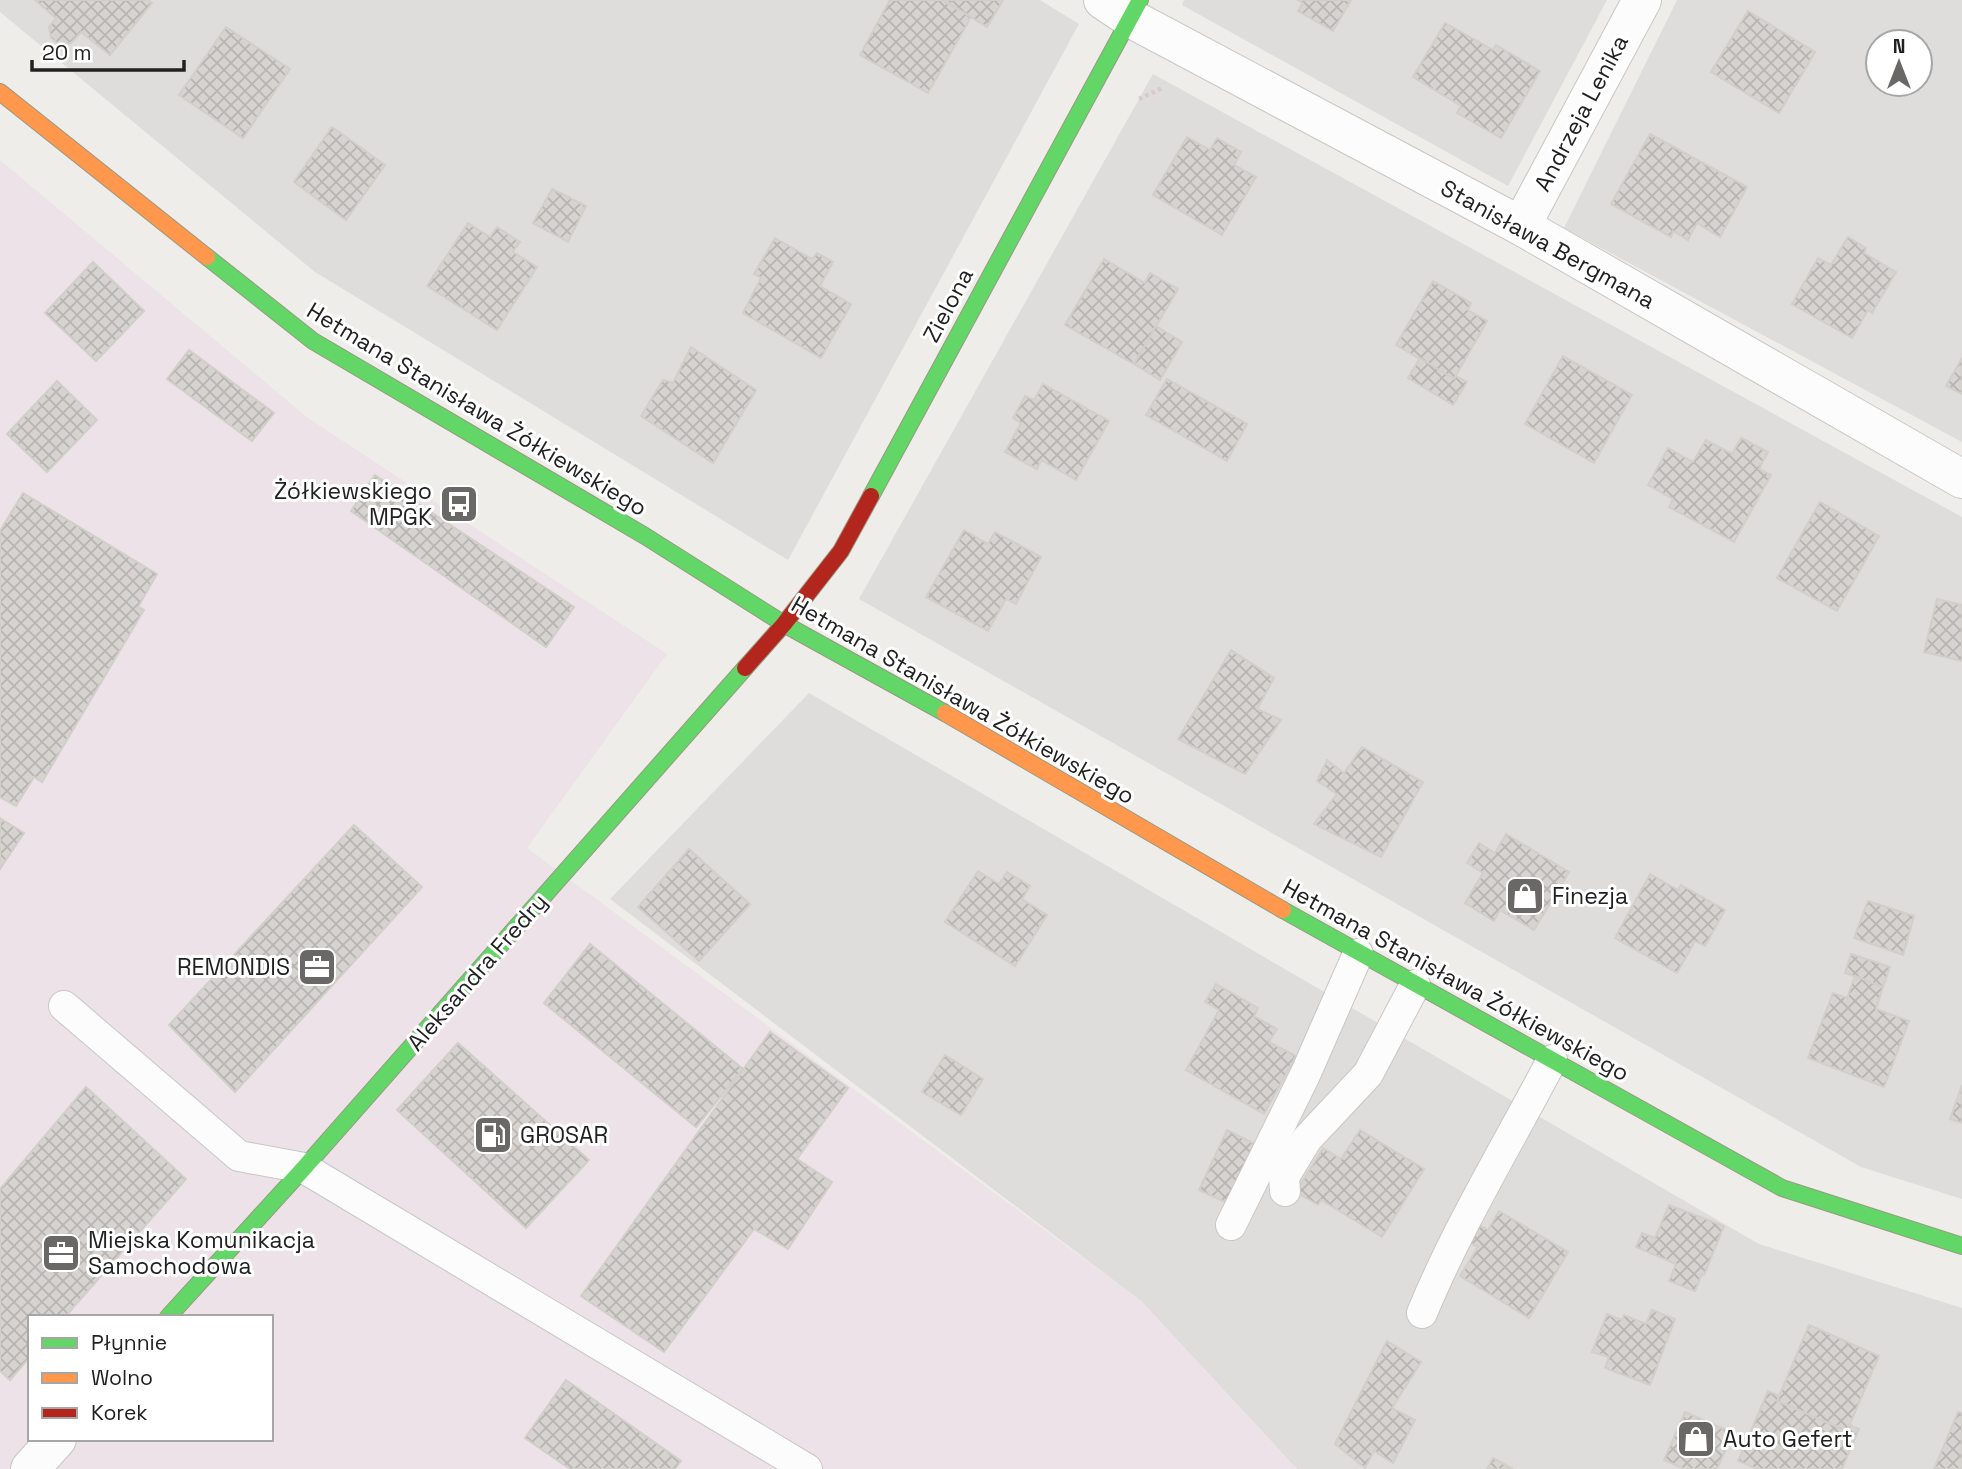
<svg xmlns="http://www.w3.org/2000/svg" width="1962" height="1469" viewBox="0 0 1962 1469" font-family="'Space Grotesk',sans-serif">
<style>
.residential{fill:#dedddb;fill-rule:evenodd}
.industrial{fill:#ece2e7;fill-rule:evenodd}
.building{fill:url(#building-cross-hatch);stroke:#d2cfca;stroke-width:2}
.lines{fill:none;stroke-linecap:round;stroke-linejoin:round}
.lane-casing{stroke:#c8c7c5;stroke-width:32}
.street-casing{stroke:#c8c7c5;stroke-width:40}
.fast-casing{stroke:#969980;stroke-width:18}
.slow-casing{stroke:#969980;stroke-width:18}
.jam-casing{stroke:#969980;stroke-width:18}
.path{stroke:#d8cac8;stroke-width:4.5;stroke-dasharray:3.5 3.5;stroke-linecap:butt}
.lane{stroke:#fdfcfc;stroke-width:30}
.street{stroke:#fdfcfc;stroke-width:38}
.fast{stroke:#63d668;stroke-width:16}
.slow{stroke:#ff974d;stroke-width:16}
.jam{stroke:#b3261e;stroke-width:16}
.labels{text-anchor:middle;stroke-width:6;stroke-linejoin:round;paint-order:stroke}
.street-label{font-size:23px;fill:#212121;stroke:#fff}
.poi-label{font-size:23px;fill:#212121;stroke:#fff;text-anchor:start}
</style>
<defs>
<pattern id="building-cross-hatch" width="8" height="8" patternUnits="userSpaceOnUse" patternTransform="scale(1.75)"><rect width="8" height="8" fill="#d6d3d0"/><path d="M0 0l8 8M0 8l8-8" fill="none" stroke="#b7b5b2"/></pattern>
</defs>
<rect width="100%" height="100%" fill="#efede9"/>
<g class="residential">
<path d="M0,0h1040l39,24 -291,536 -473,-288 -315,-260z"/>
<path d="M1184,0h423l-99,186 -326,-181z"/>
<path d="M1677,0h285v442l-398,-214zM1878,42h42v42h-42z"/>
<path d="M1153,74l809,443v682l-101,-32 -1002,-568z"/>
<path d="M809,693l950,551 203,64v161h-665l-156,-168 -531,-402z"/>
</g>
<path class="industrial" d="M0,160l308,258 359,236 -140,194 614,453 156,168h-1297zM30,1317h241v122h-241z"/>
<g class="building">
<path d="M35,0h113l4,3 -42,52 -29,-23 -10,11 -11,2 -9,-7 -2,-11 7,-9z"/>
<path d="M890,0h51l30,17 -43,76 -68,-38z"/>
<path d="M944,0h59l-16,27z"/>
<path d="M1298,0h53l-18,31 -35,-20 5,-8z"/>
<path d="M1748,11l67,41 -36,61 -68,-41z"/>
<path d="M1445,23l48,27 3,-5 44,26 -39,67 -44,-25 4,-7 -48,-29z"/>
<path d="M226,27l64,42 -47,69 -64,-43z"/>
<path d="M332,127l53,38 -39,55 -52,-38z"/>
<path d="M1650,134l97,53 -27,50 -23,-14 -9,17 -15,-9 -2,6 -60,-33z"/>
<path d="M1187,137l23,13 7,-12 24,14 -7,13 22,12 -34,58 -69,-40z"/>
<path d="M552,189l34,17 -18,36 -35,-19z"/>
<path d="M468,223l22,14 7,-10 23,15 -7,10 24,15 -40,63 -70,-44z"/>
<path d="M1848,237l18,11 -2,5 32,19 -24,41 -4,-3 -16,28 -60,-34 26,-46 13,7z"/>
<path d="M775,238l37,21 5,-6 16,9 -13,24 31,18 -30,54 -78,-45 18,-35 -7,-4z"/>
<path d="M1104,259l41,24 5,-10 28,16 -44,75 -69,-39z"/>
<path d="M93,262l51,49 -48,50 -51,-48z"/>
<path d="M1433,281l38,22 -3,7 19,11 -33,58 -58,-34z"/>
<path d="M1156,326l26,16 -22,38 -26,-16z"/>
<path d="M691,347l65,43 -43,73 -72,-47 22,-36 10,3z"/>
<path d="M189,350l85,63 -22,28 -85,-62z"/>
<path d="M1563,356l69,39 -38,68 -69,-39z"/>
<path d="M1420,358l34,21 2,-3 11,6 -14,23 -45,-27z"/>
<path d="M1962,358v36l-16,-8z"/>
<path d="M1167,379l80,45 -20,37 -81,-46z"/>
<path d="M57,381l40,39 -50,52 -40,-38z"/>
<path d="M1043,384l66,37 -33,59 -35,-20 -4,9 -32,-17 16,-29 -8,-5 12,-22 9,4z"/>
<path d="M1741,438l27,14 -9,17 12,6 -37,67 -65,-35 4,-8 -25,-14 20,-37 25,14 13,-22 26,14z"/>
<path d="M375,475l199,132 -28,40 -195,-136z"/>
<path d="M23,493l134,81 -19,33 6,3 -102,172 -8,-5 -18,29 -16,-9v-266z"/>
<path d="M1820,502l59,34 -42,75 -60,-33z"/>
<path d="M964,530l24,14 7,-12 46,25 -25,47 -10,-5 -18,32 -62,-34z"/>
<path d="M1937,599l25,6v56l-38,-9z"/>
<path d="M1231,650l43,28 -17,31 24,11 -36,54 -67,-35z"/>
<path d="M1362,747l61,35 -42,75 -67,-33 23,-30 -20,-13 10,-21 17,13z"/>
<path d="M0,818l24,15 -24,36z"/>
<path d="M354,825l68,62 -187,205 -66,-67z"/>
<path d="M1506,834l63,38 -35,58 -34,-20 -6,11 -29,-18 18,-30 -16,-10 12,-20 16,10z"/>
<path d="M689,849l61,55 -51,57 -61,-54z"/>
<path d="M978,871l21,13 8,-12 23,14 -8,13 25,16 -32,51 -70,-44z"/>
<path d="M1650,874l28,16 3,-5 44,25 -20,36 -10,-5 -18,32 -62,-35z"/>
<path d="M1868,901l46,15 -11,39 -49,-17z"/>
<path d="M590,944l153,125 -47,58 -152,-124z"/>
<path d="M1851,954l39,13 -7,20 -38,-14z"/>
<path d="M1855,976l28,11 -7,22 33,12 -25,66 -76,-29 25,-65 14,5z"/>
<path d="M1216,984l42,24 -4,8 23,13 -8,13 27,14 -32,58 -78,-44 33,-60 -14,-8z"/>
<path d="M770,1032l78,56 -51,71 35,23 -44,67 -34,-20 -90,123 -83,-56z"/>
<path d="M458,1043l131,117 -63,68 -129,-118z"/>
<path d="M945,1055l38,24 -22,36 -39,-23z"/>
<path d="M1962,1085v38l-12,-4z"/>
<path d="M86,1087l100,92 -121,138h-35v40l-20,23 -10,-9v-182z"/>
<path d="M1227,1130l28,14 -28,59 -28,-13z"/>
<path d="M1360,1130l64,39 -42,68 -61,-37 -3,5 -22,-13 27,-44 18,11z"/>
<path d="M1669,1205l55,21 -20,49 -2,-1 -7,17 -26,-10 7,-17 -40,-17 6,-14 13,5z"/>
<path d="M1499,1211l69,41 -39,66 -69,-42 18,-29 -10,-5 11,-17 9,5z"/>
<path d="M1652,1310l23,9 -25,66 -45,-17 4,-11 -17,-5 15,-38 15,6 2,-5 22,9z"/>
<path d="M1809,1325l70,31 -32,75 -70,-30z"/>
<path d="M1387,1341l34,21 -29,46 23,12 -22,43 -19,-12 -9,17 -30,-24z"/>
<path d="M566,1380l115,81 -6,8h-105l-45,-31z"/>
<path d="M1768,1391l11,5 -2,5 70,30 2,-6 10,4 -17,40h-85l-19,-8z"/>
<path d="M1685,1412l48,21 -16,36h-33l-20,-9z"/>
<path d="M1958,1412l4,1v56h-28z"/>
<path d="M1493,1458l20,11h-26z"/>
</g>
<g class="lines">
<defs>
<g id="lane">
<path d="M64,1006l175,150 65,12 503,301"/>
<path d="M1285,1191l-1,-14 23,-38 61,-65 47,-89"/>
<path d="M1231,1225l74,-150 53,-121"/>
<path d="M1422,1313c36,-87 86,-169 130,-253"/>
</g>
<g id="street">
<path d="M1103,0l27,18 391,208 441,253"/>
<path d="M1521,226l121,-226"/>
<path d="M30,1469l27,-30"/>
</g>
<g id="fast">
<path d="M207,257l106,84 332,195 139,88 161,89"/>
<path d="M871,496l269,-496"/>
<path d="M1283,910l499,278 180,58"/>
<path d="M168,1317l136,-149 441,-500"/>
</g>
<g id="slow">
<path d="M0,92l207,165"/>
<path d="M945,713l338,197"/>
</g>
<path id="jam" d="M745,668l39,-44 57,-73 30,-55"/>
</defs>
<use href="#lane" class="lane-casing"/>
<use href="#street" class="street-casing"/>
<use href="#fast" class="fast-casing"/>
<use href="#slow" class="slow-casing"/>
<use href="#jam" class="jam-casing"/>
<path class="path" d="M1139,99l23,-11"/>
<use href="#lane" class="lane"/>
<use href="#street" class="street"/>
<use href="#fast" class="fast"/>
<use href="#slow" class="slow"/>
<use href="#jam" class="jam"/>
</g>
<defs>
<symbol id="bus-square" viewBox="-11 -11 22 22"><rect x="-9" y="-9" width="18" height="18" rx="4" fill="#696867" stroke="#fff"/><path d="M-5-6H5V4H4V6H2V4H-2V6H-4V4H-5ZM-3.5-4V0h7V-4ZM-3.5 1.2v1.5H-2V1.2ZM2 1.2v1.5H3.5V1.2Z" fill="#fff"/></symbol>
<symbol id="shop-square" viewBox="-11 -11 22 22"><rect x="-9" y="-9" width="18" height="18" rx="4" fill="#696867" stroke="#fff"/><path d="M-5-2.5h2.3a2.7 3.5 0 0 1 5.4 0H5L5.5 6h-11ZM-1.5-2.5h3a1.5 2.3 0 0 0-3 0Z" fill="#fff"/></symbol>
<symbol id="office-square" viewBox="-11 -11 22 22"><rect x="-9" y="-9" width="18" height="18" rx="4" fill="#696867" stroke="#fff"/><path d="M-6-3h4V-5.5h4V-3h4V5H-6ZM-1-4.5V-3h2v-1.5ZM-6 0V1H6V0Z" fill="#fff"/></symbol>
<symbol id="fuel-square" viewBox="-11 -11 22 22"><rect x="-9" y="-9" width="18" height="18" rx="4" fill="#696867" stroke="#fff"/><path d="M-5.5-6h7V0h2V4h1.3V-2.5L3-4.5l.8-.8L6-3V5H2.5V1h-1V6h-7ZM-4.2-4.7v3.2H.2V-4.7Z" fill="#fff"/></symbol>
</defs>
<g fill-rule="evenodd">
<use href="#bus-square" x="437" y="482" width="44" height="44"/>
<use href="#shop-square" x="1503" y="874" width="44" height="44"/>
<use href="#office-square" x="295" y="945" width="44" height="44"/>
<use href="#fuel-square" x="471" y="1113" width="44" height="44"/>
<use href="#office-square" x="39" y="1231" width="44" height="44"/>
<use href="#shop-square" x="1674" y="1417" width="44" height="44"/>
</g>
<g class="labels">
<g class="street-label">
<text transform="translate(1581 113) rotate(-62)" y="8">Andrzeja Lenika</text>
<text transform="translate(1548 244) rotate(29)" y="8">Stanisława Bergmana</text>
<text transform="translate(948 305) rotate(-62)" y="8">Zielona</text>
<text transform="translate(477 409) rotate(31)" y="8">Hetmana Stanisława Żółkiewskiego</text>
<text transform="translate(963 700) rotate(30)" y="8">Hetmana Stanisława Żółkiewskiego</text>
<text transform="translate(477 972) rotate(-49)" y="8">Aleksandra Fredry</text>
<text transform="translate(1456 980) rotate(29)" y="8">Hetmana Stanisława Żółkiewskiego</text>
</g>
<g class="poi-label">
<text x="432" y="499" text-anchor="end">Żółkiewskiego<tspan x="432" dy="26">MPGK</tspan></text>
<text x="1552" y="904">Finezja</text>
<text x="290" y="975" text-anchor="end">REMONDIS</text>
<text x="520" y="1143">GROSAR</text>
<text x="88" y="1248">Miejska Komunikacja<tspan x="88" dy="26">Samochodowa</tspan></text>
<text x="1723" y="1447">Auto Gefert</text>
</g>
</g>
<rect x="28" y="1315" width="245" height="126" fill="#ffffff" stroke="#a6a6a6" stroke-width="2"/>
<rect x="42" y="1338" width="35" height="10" fill="#63d668" stroke="#a6a6a6" stroke-width="2"/>
<text x="91" y="1350" font-size="21" fill="#212121">Płynnie</text>
<rect x="42" y="1373" width="35" height="10" fill="#ff974d" stroke="#a6a6a6" stroke-width="2"/>
<text x="91" y="1385" font-size="21" fill="#212121">Wolno</text>
<rect x="42" y="1408" width="35" height="10" fill="#b3261e" stroke="#a6a6a6" stroke-width="2"/>
<text x="91" y="1420" font-size="21" fill="#212121">Korek</text>
<g transform="translate(1899 63)"><circle r="33" fill="#ffffff" stroke="#a6a6a6" stroke-width="2"/>
<path d="M0-5L12 26L0 18L-12 26Z" fill="#696867"/>
<text y="-10" font-size="19" font-weight="bold" text-anchor="middle" fill="#212121">N</text>
</g>
<path d="M32 60v10h152v-10" fill="none" stroke="#212121" stroke-width="3.5"/>
<text x="42" y="60" font-size="21" fill="#212121" stroke="#ffffff" stroke-width="5" paint-order="stroke">20 m</text>
</svg>
